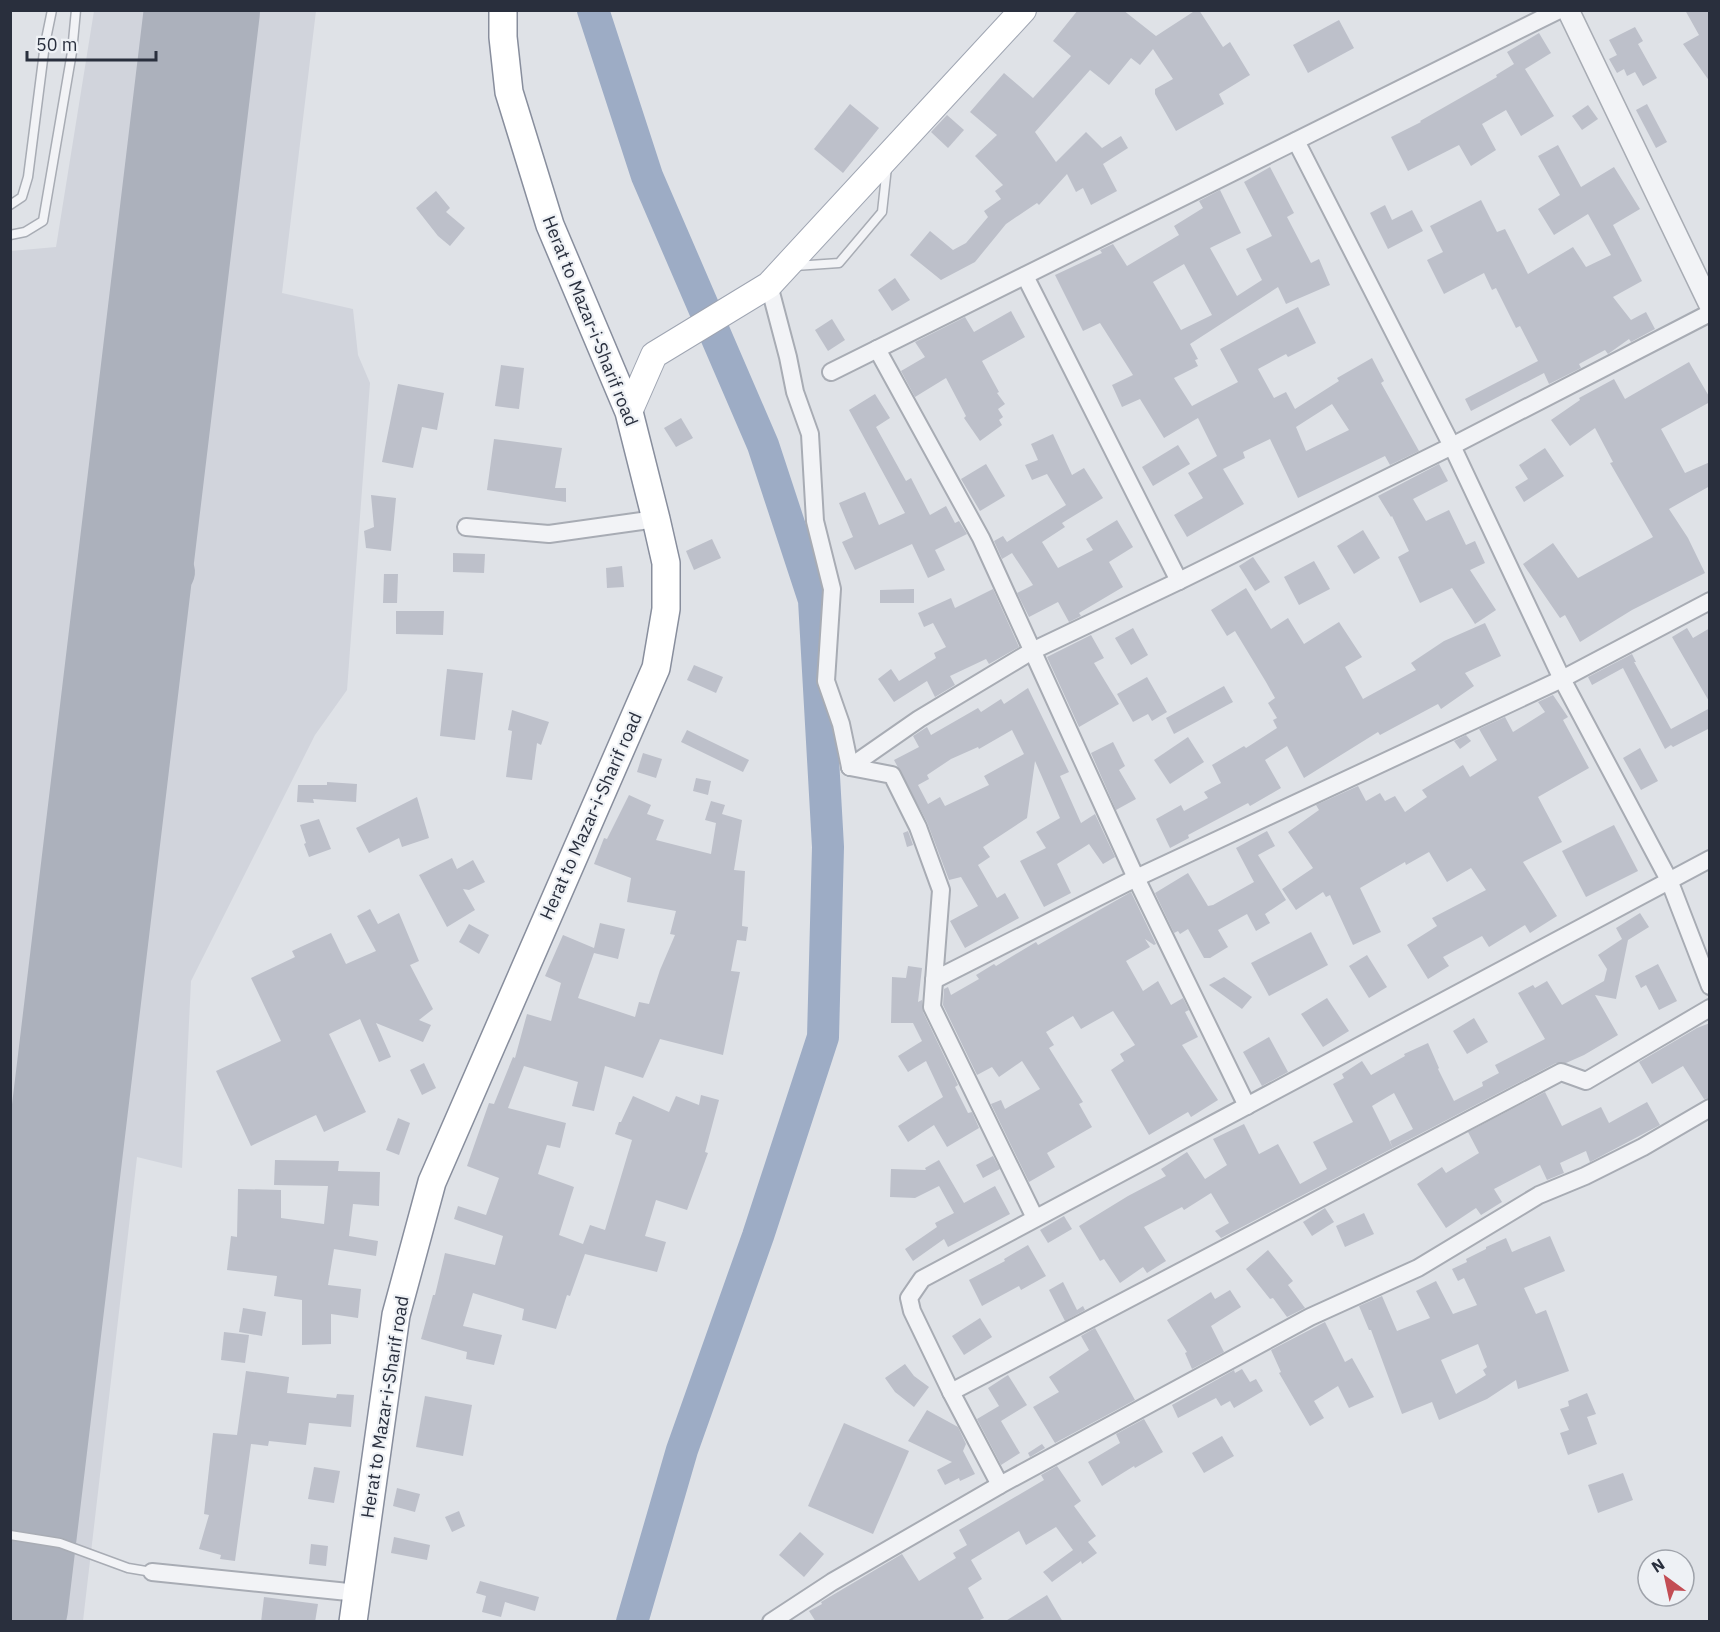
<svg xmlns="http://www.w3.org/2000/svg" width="1720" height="1632" viewBox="0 0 1720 1632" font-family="'IBM Plex Sans',sans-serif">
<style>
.built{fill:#d1d4dc}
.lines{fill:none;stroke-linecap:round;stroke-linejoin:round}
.river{stroke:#9dacc5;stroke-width:32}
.taxiway{stroke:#acb1bc;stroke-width:46}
.runway{stroke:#acb1bc;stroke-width:116}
.building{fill:#bdc0ca;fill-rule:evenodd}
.service-casing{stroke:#a8acb4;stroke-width:11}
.minor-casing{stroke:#a8acb4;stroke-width:20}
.tertiary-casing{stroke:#a8acb4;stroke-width:24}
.primary-casing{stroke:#9fa5b2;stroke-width:28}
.trunk-casing{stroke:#888e9d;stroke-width:30}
.service{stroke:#f2f3f6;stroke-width:8}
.minor{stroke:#f2f3f6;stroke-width:16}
.tertiary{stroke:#f2f3f6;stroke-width:21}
.primary{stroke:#fff;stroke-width:26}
.trunk{stroke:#fff;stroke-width:27}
.labels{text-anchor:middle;stroke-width:4.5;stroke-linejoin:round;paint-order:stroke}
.street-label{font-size:18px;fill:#292f3d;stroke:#eef1f5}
</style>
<rect width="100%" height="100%" fill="#dfe2e7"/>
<path class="built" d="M94,11h222l-34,282 71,16 5,46 12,28 -23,307 -32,45 -124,246 -9,187 -45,-11 -54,464h-72l-1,-355 5,-36 -4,-1v-978l45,-4z"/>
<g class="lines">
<path class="river" d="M593,10l54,166 116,269 51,155 14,247 -5,190 -65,199 -76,214 -50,172"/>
<g class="taxiway">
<path d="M137,568l35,4"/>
<path d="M86,720l32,5"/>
</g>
<path class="runway" d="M10,1607l192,-1597"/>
</g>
<g class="building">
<path d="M1078,10h45l33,26 40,-26h3l24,37 7,-5 20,33 -31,19 5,10 -48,27 -21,-37v-5l18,-10 -20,-30 -13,16 -9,-7 -22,27 -19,-15 -55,62 21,30 30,-30 16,16 19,-12 7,12 -25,16 14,27 -26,14 -8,-17 -7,4 -9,-18 -28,31 -2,-2 -31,21 -31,38 -34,18 -31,-25 20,-24 23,19 13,-7 22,-26 -4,-6 17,-12 -6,-8 8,-6 -28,-29 22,-21 -27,-23 34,-39 29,25 38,-42 -18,-15z"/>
<path d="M1685,10h25v72l-27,-38 16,-9z"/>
<path d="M1339,20l15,28 -46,25 -15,-28z"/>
<path d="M1635,27l8,14 -5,3 19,34 -14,8 -8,-14 -8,4 -3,-7 -7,4 -8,-14 8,-4 -8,-15z"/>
<path d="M1539,33l12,20 -26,16 29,47 -33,20 -15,-26 -24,14 14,26 -25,16 -12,-21 -51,26 -17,-34 30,-15 -1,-1 77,-44 -1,-2 18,-11 -7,-12z"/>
<path d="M850,104l29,24 -36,45 -29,-24z"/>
<path d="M1647,104l20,38 -11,6 -20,-38z"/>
<path d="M1588,105l10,14 -16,11 -10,-14z"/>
<path d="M947,115l17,15 -16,18 -17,-16z"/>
<path d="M1558,145l23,42 33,-20 26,42 -27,16 29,56 -29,16 18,23 15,-8 9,17 -24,13 -2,-3 -21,15 -3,-4 -26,14 2,4 -32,16 -5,-11 -73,38 -6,-12 73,-38 -18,-35 -4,2 -20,-40 -4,2 -8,-17 -40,21 -17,-34 16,-8 -13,-26 51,-26 16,32 8,-3 23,45 45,-27 13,20 25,-12 -23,-41 -34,21 -16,-26 22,-14 -22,-39z"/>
<path d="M1270,167l24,46 -7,4 24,46 8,-4 11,26 -44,19 -8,-17 -88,57 8,15 -3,1 3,6 -24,12 18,28 46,-24 -18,-33 78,-42 18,36 -28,14 -2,-3 -28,15 16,29 12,-6 9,17 44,-28 -2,-3 35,-20 12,23 -3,2 38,68 -29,14 -5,-9 -87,42 -28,-59 -27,13 2,6 -22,11 21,35 -57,33 -13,-22 29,-17 -15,-25 29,-17 -19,-38 -34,20 -24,-39 -18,8 -10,-22 21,-10 -33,-52 -17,8 -28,-56 47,-22 -2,-3 13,-6 14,22 52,-31 -5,-9 29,-18 -4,-7 21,-11 21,43 -31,15 27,48 25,-16 -16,-31 26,-13 -28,-54zM1184,264l28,51 -31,15 -28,-48zM1332,404l17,26 -43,21 -10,-24z"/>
<path d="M436,191l14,17 -4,4 19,16 -15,18 -12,-10 -22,-28z"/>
<path d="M1385,205l7,15 20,-10 11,21 -35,18 -18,-36z"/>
<path d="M895,278l15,22 -18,11 -14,-21z"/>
<path d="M1011,311l14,26 -43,24 17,31 -2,1 8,11 -7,5 5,8 -4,3 3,5 -22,16 -16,-23 2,-2 -20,-38 -31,19 -14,-26 24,-14 -10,-15 50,-25 9,15z"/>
<path d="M832,319l13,21 -17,11 -13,-21z"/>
<path d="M1689,362l21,36v4l-49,27 24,44 25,-11v24l-41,23 19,29 17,35 -73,37 -52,32 -15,-27 -5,3 -37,-54 30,-21 25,35 75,-41 -43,-74 3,-1 -18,-34 -25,18 -19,-26 29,-20 -1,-2 35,-19 11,20z"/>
<path d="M501,365l23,3 -5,41 -24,-3z"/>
<path d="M398,384l46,9 -7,37 -15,-3 -9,41 -31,-6z"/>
<path d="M875,394l15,24 -14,9 30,54 5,-3 19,37 16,-9 9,17 4,-2 8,13 -32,16 10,20 -17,8 -16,-34 -57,26 -13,-28 11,-5 -14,-34 26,-11 14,33 26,-12 -56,-103z"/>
<path d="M681,418l12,20 -17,9 -12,-19z"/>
<path d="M1053,434l19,41 12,-7 19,30 -41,25 3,4 -23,15 16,26 35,-18 -7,-11 31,-19 16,27 -24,15 14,25 -44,26 2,3 -12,6 -11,-20 -29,15 -12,-24 16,-8 -21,-32 -10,6 -8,-18 9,-5 4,6 59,-37 -19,-31 -15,6 -7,-15 13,-5 -7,-16z"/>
<path d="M494,439l68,9 -7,40h11v14l-79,-12z"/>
<path d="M1178,445l12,19 -37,22 -11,-19z"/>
<path d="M1545,448l19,28 -40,26 -9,-15 13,-8 -9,-14z"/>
<path d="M986,464l19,32 -25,15 -19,-32z"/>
<path d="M1439,464l9,17 -35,18 13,22 23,-11 17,35 9,-4 10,22 -15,7 26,40 -21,14 -23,-36 -32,15 -22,-46 11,-6 -17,-35 -1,1 -13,-21z"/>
<path d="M371,495l25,3 -5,53 -25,-3 -2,-17 10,-4z"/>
<path d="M1363,530l17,28 -26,16 -17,-28z"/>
<path d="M712,539l9,19 -27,12 -8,-19z"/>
<path d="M453,553l32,1 -1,19 -31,-1z"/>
<path d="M1253,557l17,25 -15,9 -16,-25z"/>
<path d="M1314,561l16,28 -31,16 -15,-28z"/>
<path d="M622,566l2,21 -17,1 -1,-20z"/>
<path d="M384,574h14l-1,29h-14z"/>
<path d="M1246,588l25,41 17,-11 16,26 35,-22 23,35 -17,10 18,32 53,-29 -5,-7 33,-22 41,-18 16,33 -36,17 9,13 -33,23 -3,-5 -58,31 -2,-3 -74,46 -17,-32 -22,14 16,28 -31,18 -2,-3 -60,32 1,3 -19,10 -14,-29 25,-14 3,6 24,-13 -4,-6 17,-9 -9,-18 32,-19 2,2 31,-20 -4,-8 4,-2 -9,-15 7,-5 -9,-16 -31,-51 -8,5 -16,-26z"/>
<path d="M914,589v14h-34v-13z"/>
<path d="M993,589l26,58 -30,17 -3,-5 -36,17 5,9 -20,12 -8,-16 -33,21 -16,-23 13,-10 8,12 37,-23 -2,-5 12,-6 -13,-24 -9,4 -6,-14 33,-15 4,10z"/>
<path d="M396,611h48l-1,24 -47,-1z"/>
<path d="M1133,628l15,27 -17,10 -16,-27z"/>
<path d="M1687,628l6,10 17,-10v75l-38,-66z"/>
<path d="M1091,635l13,23 -10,5 25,41 -40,23 -32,-70z"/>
<path d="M1632,654l4,8h-2l37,67 39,-21v20l-37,19 -2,-2 -6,4 -42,-81 -31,17 -4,-8z"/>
<path d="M694,665l29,12 -7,16 -29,-13z"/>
<path d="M447,669l36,4 -8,67 -35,-4z"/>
<path d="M1147,677l20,35 -15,9 -4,-7 -15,8 -16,-28z"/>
<path d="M1224,686l9,16 -59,32 -8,-16z"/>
<path d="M1028,688l41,84 -9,4 21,47 14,-9 20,43 -12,7 -14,-20 -32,20 14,29 -27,14 -24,-46 26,-13 -10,-16 24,-14 -25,-57 -8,57 -44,29 7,10 -12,8 19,33 8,-5 14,25 -54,30 -15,-27 28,-15 -17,-29 -12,3 -22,-58 -33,-62 25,-13 -6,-11 14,-9 4,8 47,-27 3,4 20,-13 3,5zM1012,730l12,24 -40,22 5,9 -44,21 -5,-9 -12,7 -10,-19 11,-6 -2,-4 24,-16 27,-12 1,2z"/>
<path d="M1553,695l15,22 -5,3 26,48 -51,29 24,45 -39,20 34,54 -27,17 -5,-8 -36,22 -7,-11 -39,21 6,9 -21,13 -21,-34 30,-19 -5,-8 54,-28 -15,-22 -24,14 -18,-30 -23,13 -1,-3 -45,26 21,44 -28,13 -23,-50 -4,2 -3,-5 -27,18 -14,-21 31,-21 -25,-36 31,-22 -3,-5 42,-19 8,15 14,-8 5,8 10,-5 10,16 22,-15 -5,-7 41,-25 7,12 27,-17 -18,-31 26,-12 8,15 32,-20 -7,-10z"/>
<path d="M512,710l37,12 -8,23 -4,-2 -5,37 -26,-3 6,-46 -4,-1z"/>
<path d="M687,730l62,30 -6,12 -62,-30z"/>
<path d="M1466,735l5,6 -11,8 -6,-8z"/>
<path d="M1188,737l16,25 -34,22 -16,-24z"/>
<path d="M1113,742l12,24 -6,4 17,29 -20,11 -25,-57z"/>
<path d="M1640,748l18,33 -17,9 -18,-32z"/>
<path d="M643,753l19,6 -6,19 -19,-6z"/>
<path d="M696,778l15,3 -3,14 -15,-4z"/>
<path d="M327,782l30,2 -1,18 -43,-3 1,4 -17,-1 1,-17h29z"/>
<path d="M629,795l22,10 -4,9 17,6 -8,20 55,14 5,-31 -11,-3 6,-19 14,4 -3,9 20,6 -8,50 11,1 -3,55 6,1 -2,14 -9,-1 -6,31 9,1 -17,83 -63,-16 -17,39 -38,-12 -11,45 -22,-5 6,-24 -54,-16 -16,42 58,15 -6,25 -13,-3 -9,29 36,13 -15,48 24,9 7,-19 15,5 27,-90 -17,-6 4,-12h2l12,-26 36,16 7,-16 23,9 2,-10 18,5 -14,52 3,1 -21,57 -31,-10 -11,36 21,6 -9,30 -72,-18 -15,42 -3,-1 -11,34 -34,-9 2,-11 -51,-16 -10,33 39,9 -8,30 -28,-6 1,-7 -46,-13 12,-44h2l10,-42 50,12 8,-29 -49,-17 4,-13 28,9 13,-37 -32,-12 22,-63 5,1 19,-47 2,1 12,-44 24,7 10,-38 -16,-7 18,-41 31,13 6,-25 25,6 -7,30 -24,-6 -16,45 57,19 4,-15 10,2 11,-34 15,-35 -5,-1 6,-23 -49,-9 4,-24 -37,-14 10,-26 3,1z"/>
<path d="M417,797l12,41 -27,9 -3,-9 -30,15 -13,-25z"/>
<path d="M319,819l12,30 -22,8 -5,-13 2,-1 -6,-18z"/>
<path d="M1614,825l24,46 -52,26 -24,-46z"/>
<path d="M908,831l5,14 -6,2 -4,-14z"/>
<path d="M1267,831l8,15 -17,9 28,45 -21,14 5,9 -14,8 -9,-17 -29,16 10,17 -18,11h-6l-16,-29 -8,5 -2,-3 -4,2 -19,-40 33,-20 20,33 5,-1 41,-23 -18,-34z"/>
<path d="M452,858l5,11 16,-9 12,22 -16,8 -6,-1 12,21 -28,17 -28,-52z"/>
<path d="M1131,892l25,52 -2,1 -9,-6 5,8 -24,14 17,30 15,-10 13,24 12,-7 6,12 -4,2 13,25 -16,8 36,55 -27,17 -3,-5 -39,23 -38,-65 13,-9 -4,-7 15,-9 -22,-34 -32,18 -8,-13 -27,16 8,13 -5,3 34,54 -4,2 13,23 -45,26 8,14 -26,15 -38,-78 10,-4 4,9 35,-20 -18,-28 -23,16 -7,-10 -15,8 -34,-70 1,-16 4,-2 3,8 28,-16 -3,-4 18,-11 2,2 40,-24 2,3z"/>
<path d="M370,909l8,15 21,-11 20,48 -9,4 23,44 -14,11 12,5 -8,17 -47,-19 15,34 -12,5 -19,-43 -31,15 37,78 -42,20 -8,-17 -65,31 -35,-75 65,-30 -30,-63 44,-21 -3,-6 39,-18 15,31 30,-13 -19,-35z"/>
<path d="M1640,913l9,14 -21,13 -12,59 -21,-4 23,40 -34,20 -18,8h-10l-163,85 -3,-7 23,-12 -19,-36 -22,13 21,42 -172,90 -6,-7 14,-8 -18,-30 -27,17 -2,-3 -38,20 22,34 -19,12 -4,-6 -23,16 -16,-24 -4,2 -21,-35 49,-30 38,-20 -5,-7 26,-17 18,27 22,-14 -14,-26 31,-15 15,30 19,-10 22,40 27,-15 -14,-27 40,-20 -20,-38 11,-6 -2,-4 20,-13 9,14 34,-19 -1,-2 24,-11 11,25 -1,1 16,32 29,-15 -1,-4 17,-9 -4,-8 50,-26 -27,-46 15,-8 2,3 12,-7 15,24 42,-24 3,-12 -9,-14 24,-16 -6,-11z"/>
<path d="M469,924l20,11 -10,19 -20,-12z"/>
<path d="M1311,932l17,33 -59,31 -18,-33z"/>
<path d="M1367,955l20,32 -18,11 -20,-32z"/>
<path d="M1658,964l19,37 -18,9 -13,-25 -5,3 -6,-12z"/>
<path d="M908,966l14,2 -4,34 4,-2 1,12 35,73 -3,2 13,26 4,-1 7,16 -32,19 -13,-22 -26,17 -10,-16 45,-29 -17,-36 -18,11 -10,-16 24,-15 -9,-18h-22l1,-46 14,1z"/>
<path d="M1224,977l28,20 -10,12 -33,-24z"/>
<path d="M1327,998l22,33 -26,16 -22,-33z"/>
<path d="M1474,1018l14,24 -21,12 -14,-23z"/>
<path d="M1710,1023v75l-6,1 -21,-33 -31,18 -13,-22 58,-34z"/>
<path d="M1269,1037l19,35 -26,14 -19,-34z"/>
<path d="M424,1063l12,25 -14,7 -12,-25z"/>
<path d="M1545,1092l17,34 39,-19 8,16 38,-21 13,23 -70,37 -4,-11 -26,12 4,10 -17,7 -7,-15 -46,24 8,13 -21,13 -5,-7 -30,20 -29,-44 25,-17 4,6 33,-20 -11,-21z"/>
<path d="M398,1118l12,5 -11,32 -13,-5z"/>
<path d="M993,1156l7,13 -17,9 -7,-13z"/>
<path d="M275,1160l64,1 -1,10 42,1 -1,34 -26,-2 -4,32 29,5 -2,15 -42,-7 -6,36 33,4 -3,29 -27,-4v30l-29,1v-45l-28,-4 3,-20 -50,-6 4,-34 6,1 1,-48 43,1v28l43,6 4,-38 -54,-1z"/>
<path d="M939,1160l25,43 31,-17 15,28 -62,33 -4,-8 -31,22 -8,-12 32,-22 -2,-4 19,-10 -15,-27 -24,12 -25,-1 1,-28 35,1 -1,-2z"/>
<path d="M1325,1208l9,14 -22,14 -9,-14z"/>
<path d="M1364,1213l10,21 -29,13 -9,-21z"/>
<path d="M1064,1216l8,13 -24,14 -8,-13z"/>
<path d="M1550,1236l15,35 -41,17 12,26 10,-4 23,61 -51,18 -2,-9 -29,19 -48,21 -7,-18 -30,12 -31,-84h-2l-10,-24 23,-10 15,35 33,-13 -14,-27 20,-10 17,33 24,-9 -13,-27 -6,3 -6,-12 15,-7 -1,-3 20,-10v-2l20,-9 6,14zM1478,1344l9,23 -4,3 3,5 -30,19 -15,-34z"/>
<path d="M1028,1245l18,31 -25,14 -2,-4 -37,20 -13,-26 36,-19 -1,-2z"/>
<path d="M1268,1250l25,31 -5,4 17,23 -18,9 -14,-19 -3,1 -24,-30z"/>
<path d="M1063,1282l14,28 6,-4 2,4 -20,11 -16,-31z"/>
<path d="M1230,1290l11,17 -30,19 13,26 -32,17 -7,-16 2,-1 -20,-32 44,-28 4,7z"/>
<path d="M243,1308l23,4 -4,24 -23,-4z"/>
<path d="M980,1318l12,19 -28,18 -12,-19z"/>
<path d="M1325,1322l20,40 7,-4 22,39 -25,11 -11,-22 -24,15 10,17 -14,8 -31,-53 2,-1 -10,-22z"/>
<path d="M1095,1328l40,72 -80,43 -22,-36 26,-15 -10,-15 40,-27 -8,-14z"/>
<path d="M224,1332l25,3 -4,28 -24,-3z"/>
<path d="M905,1364l9,12 15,11 -15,20 -19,-15 -10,-14z"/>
<path d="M1242,1369l8,13 6,-3 7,12 -29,17 -4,-7 -9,5 -5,-8 -38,20 -6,-13 62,-35 1,3z"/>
<path d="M246,1371l43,6 -2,16 49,5 1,-4 17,1 -3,32 -42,-4 -3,22 -37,-4 -1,5 -17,-2 -16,117 -15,-2 1,-4 -22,-6 10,-34 -5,-1 9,-81 24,2z"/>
<path d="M1008,1375l19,30 -26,16 19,32 -19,12 -24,-46 22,-13 -11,-18z"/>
<path d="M1587,1393l9,21 -9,3 10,27 -29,11 -8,-22 9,-3 -9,-21 9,-3 -1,-5z"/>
<path d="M425,1396l47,9 -9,51 -47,-9z"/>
<path d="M927,1410l31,17 8,17 -3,7 12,23 -15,7 -1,-3 -14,7 -8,-15 15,-8 -44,-21z"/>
<path d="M1144,1419l19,33 -28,16 -1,-2 -32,20 -14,-24 32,-19 -4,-9z"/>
<path d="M844,1423l65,28 -36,83 -65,-28z"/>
<path d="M1222,1436l12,20 -30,17 -12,-20z"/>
<path d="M1042,1444l3,4 -15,9 -2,-4z"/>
<path d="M1057,1466l24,35 -7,5 22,30 -8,6 9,11 -15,11 -1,-3 -29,21 -9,-10 30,-22 -17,-23 -30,18 -7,-14 -48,29 11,19 -14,9 16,30 -8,4h-160l-7,-11 13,-7 -1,-2 81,-48 17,27 37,-23 -3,-5 14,-8 -8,-15 85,-50 -3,-5z"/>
<path d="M314,1467l26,4 -6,32 -26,-4z"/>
<path d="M1623,1473l10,27 -35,13 -10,-28z"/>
<path d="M397,1488l23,6 -5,18 -22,-6z"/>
<path d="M459,1511l6,15 -13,6 -7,-15z"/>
<path d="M800,1532l24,22 -20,23 -25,-22z"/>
<path d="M394,1537l36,8 -3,15 -36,-7z"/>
<path d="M311,1544l17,2 -2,20 -17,-2z"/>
<path d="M480,1581l59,16 -4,14 -30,-9 -4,15 -19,-5 4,-16 -10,-3z"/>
<path d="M1047,1595l16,27h-59z"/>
<path d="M264,1597l54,7 -3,18h-54z"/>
</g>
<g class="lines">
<defs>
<g id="service">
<path d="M10,205l12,-8 6,-20 17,-133 7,-34"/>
<path d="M10,235l15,-3 18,-11 29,-169 4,-42"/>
<path d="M795,266l44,-3 43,-51 5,-45"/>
<path d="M10,1535l50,8 68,25 24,4"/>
</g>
<g id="minor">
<path d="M1296,141l156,305 110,233 107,201 41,106"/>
<path d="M1025,276l154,305"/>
<path d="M769,285l19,72 7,35 15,42 5,87 17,68 -6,92 15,43 9,43"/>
<path d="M877,349l104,189 155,340 111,228"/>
<path d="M831,372l728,-362"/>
<path d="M466,527l83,7 107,-15"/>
<path d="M850,767l69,-48 113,-68 147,-70 273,-135 258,-133"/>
<path d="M850,767l42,8 26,52 23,63 -9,117 103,211"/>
<path d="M934,980l202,-102 426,-199 148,-78"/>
<path d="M951,1392l610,-320 25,9 124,-73"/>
<path d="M1000,1485l-49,-93 -39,-81 -3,-13 13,-19 788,-420"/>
<path d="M152,1572l206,21"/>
<path d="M771,1622l61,-40 168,-97 310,-168 108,-49 121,-73 46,-19 58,-29 67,-39"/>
</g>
<path id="tertiary" d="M1568,10l142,295"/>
<path id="primary" d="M629,412l25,-57 115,-70 254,-275"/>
<path id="trunk" d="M353,1622l43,-307 36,-133 224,-514 10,-59v-46l-10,-44 -27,-107 -79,-187 -41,-133 -6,-55v-27"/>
</defs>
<use href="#service" class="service-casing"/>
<use href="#minor" class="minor-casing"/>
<use href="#tertiary" class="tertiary-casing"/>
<use href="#primary" class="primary-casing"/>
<use href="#trunk" class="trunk-casing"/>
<use href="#service" class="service"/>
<use href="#minor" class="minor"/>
<use href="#tertiary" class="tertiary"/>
<use href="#primary" class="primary"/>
<use href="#trunk" class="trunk"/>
</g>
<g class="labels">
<g class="street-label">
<text transform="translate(590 321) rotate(68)" y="6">Herat to Mazar-i-Sharif road</text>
<text transform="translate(591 816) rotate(-66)" y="6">Herat to Mazar-i-Sharif road</text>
<text transform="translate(385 1407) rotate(-81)" y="6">Herat to Mazar-i-Sharif road</text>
</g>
</g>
<rect width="1720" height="1632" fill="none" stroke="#292f3d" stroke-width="24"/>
<g transform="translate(1666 1578) rotate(327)"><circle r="28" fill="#eef1f5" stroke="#9fa3ab" stroke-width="1.5"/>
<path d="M0-4.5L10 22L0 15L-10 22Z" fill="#c34d54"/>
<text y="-9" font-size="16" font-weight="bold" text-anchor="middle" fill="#292f3d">N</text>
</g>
<path d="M27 51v9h129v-9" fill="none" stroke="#292f3d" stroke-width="3"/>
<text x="36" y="51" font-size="18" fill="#292f3d" stroke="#eef1f5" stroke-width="4.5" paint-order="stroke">50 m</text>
</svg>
